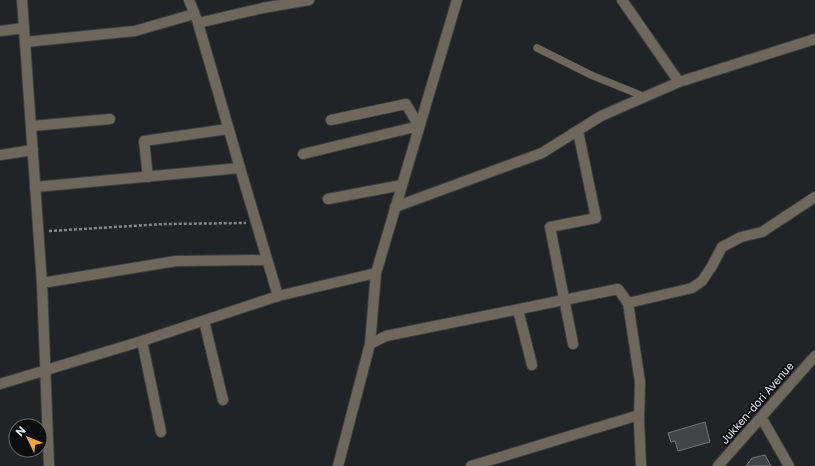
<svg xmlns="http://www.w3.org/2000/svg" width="815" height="466" viewBox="0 0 815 466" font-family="Inter,sans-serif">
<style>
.building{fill:#414547;stroke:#727679}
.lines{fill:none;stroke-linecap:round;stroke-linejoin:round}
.service-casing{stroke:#3d4043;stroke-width:8}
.minor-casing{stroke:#3d4043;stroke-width:12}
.tertiary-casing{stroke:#3d4043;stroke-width:12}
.path{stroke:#85878a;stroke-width:2.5;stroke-dasharray:3 2;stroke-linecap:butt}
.service{stroke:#6d685b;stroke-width:7}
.minor{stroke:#6d685b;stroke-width:10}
.tertiary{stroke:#6d685b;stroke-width:10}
.labels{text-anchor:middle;stroke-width:3.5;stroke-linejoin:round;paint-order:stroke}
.street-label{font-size:11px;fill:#eaecee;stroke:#0c0d0f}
</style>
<rect width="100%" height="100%" fill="#212427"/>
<g class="building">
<path d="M705,422l5,20 -32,9 -3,-10 -4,1 -3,-9z"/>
<path d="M765,455l6,11h-25l6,-8z"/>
</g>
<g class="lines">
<defs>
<path id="service" d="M537,48l54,27 54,22"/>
<g id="minor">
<path d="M22,0l20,283 7,183"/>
<path d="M189,0l8,20"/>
<path d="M622,0l57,82"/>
<path d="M0,31l24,-3"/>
<path d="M25,42l110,-11 59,-17"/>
<path d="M32,126l78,-7"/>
<path d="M303,154l116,-28 -13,-22 -75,16"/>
<path d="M0,155l33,-5"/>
<path d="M240,168l-42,-145 65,-15 46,-8"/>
<path d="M148,177l-4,-36 84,-12"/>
<path d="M35,187l205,-19 38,128"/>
<path d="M328,199l74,-14"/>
<path d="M395,207l147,-54 59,-37 78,-34 136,-43"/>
<path d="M42,283l134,-22 91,-1"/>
<path d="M628,303l64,-15 10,-7 10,-15 10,-19 19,-10 21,-5 53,-35"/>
<path d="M518,310l14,55"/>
<path d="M204,321l19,79"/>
<path d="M142,341l19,91"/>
<path d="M370,344l16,-8 232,-47 10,14 12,79 -1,39 2,45"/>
<path d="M573,344l-23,-117 46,-9 -18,-87"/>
<path d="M0,384l142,-43 136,-45 98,-23"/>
<path d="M761,417l28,49"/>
<path d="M471,466l168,-51"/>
</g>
<g id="tertiary">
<path d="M338,466l32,-122 6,-71 81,-273"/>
<path d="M718,466l97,-110"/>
</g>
</defs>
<use href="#service" class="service-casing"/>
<use href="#minor" class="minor-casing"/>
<use href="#tertiary" class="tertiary-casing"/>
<path class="path" d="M49,231l115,-7 82,-1"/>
<use href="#service" class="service"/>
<use href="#minor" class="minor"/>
<use href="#tertiary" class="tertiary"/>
</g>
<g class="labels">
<g class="street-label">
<text transform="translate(757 403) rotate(-49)" y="4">Jukken-dori Avenue</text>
</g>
</g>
<g transform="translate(28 438) rotate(313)"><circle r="19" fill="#0c0d0f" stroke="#656668"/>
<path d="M0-3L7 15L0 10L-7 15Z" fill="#f0a63f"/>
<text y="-6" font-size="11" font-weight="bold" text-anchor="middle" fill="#eaecee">N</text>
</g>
</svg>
